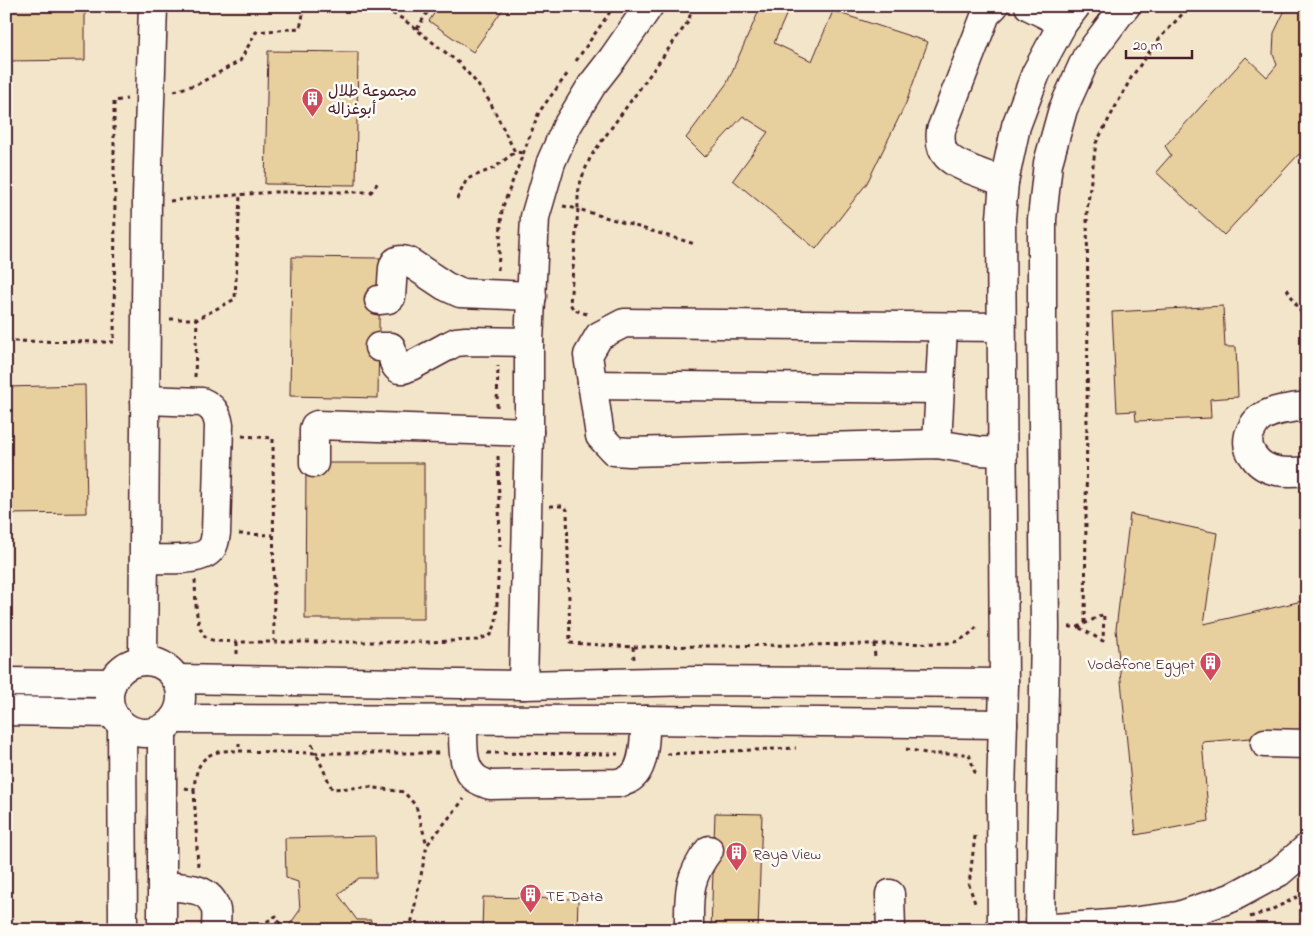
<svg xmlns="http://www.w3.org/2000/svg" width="1313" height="936" viewBox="0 0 1313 936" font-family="'Indie Flower','Playpen Sans Arabic',sans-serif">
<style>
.built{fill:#f2e5c9}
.building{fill:#e8cf9e;stroke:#4a1f2b}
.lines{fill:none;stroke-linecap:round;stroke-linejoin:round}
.minor-casing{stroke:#4a1f2b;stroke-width:31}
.path{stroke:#4a1f2b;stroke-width:3;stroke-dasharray:4 4;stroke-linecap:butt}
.minor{stroke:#fdfcf7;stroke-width:28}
.labels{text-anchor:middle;stroke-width:5;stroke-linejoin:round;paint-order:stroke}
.poi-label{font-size:16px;fill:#4a1f2b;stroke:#fdfcf7;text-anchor:start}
</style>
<rect width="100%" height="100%" fill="#f7eedc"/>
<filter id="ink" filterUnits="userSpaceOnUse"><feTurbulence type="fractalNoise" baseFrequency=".02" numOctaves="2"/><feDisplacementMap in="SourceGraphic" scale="10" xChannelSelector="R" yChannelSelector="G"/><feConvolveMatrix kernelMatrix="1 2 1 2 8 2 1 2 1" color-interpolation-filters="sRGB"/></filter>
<g filter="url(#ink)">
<rect class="built" x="6" y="6" width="1301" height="924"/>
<g class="building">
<path d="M6,6h79v54l-79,1z"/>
<path d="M439,6h66l-32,46 -44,-31z"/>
<path d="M761,6h29l-16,37 38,18 21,-50 95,31 -22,61 -39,80 -51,66 -83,-69 35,-48 -25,-16 -38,41 -19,-19 41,-55z"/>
<path d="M1289,6h18v156l-8,-8 -75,81 -68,-63 15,-17 -6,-9 81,-89 21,20 10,-12 -4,-11 1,-21 12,-25z"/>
<path d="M268,51l90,1 -2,133 -91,-1z"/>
<path d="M292,257l88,1 -2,140 -88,-2z"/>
<path d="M1223,306l2,41h11l2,50 -28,2 1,19 -75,3 -1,-10 -18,1 -5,-100z"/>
<path d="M85,385l2,128 -81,1v-127z"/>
<path d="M306,463h118v156h-119z"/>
<path d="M1130,514l87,19 -13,91 98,-23 -2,133 -98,8 7,79 -73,14 -20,-206z"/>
<path d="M715,813l47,1 -4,116h-47z"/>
<path d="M375,836l1,42h-17l-21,16 19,26h14v10h-81v-6l10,-14 -2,-28 -12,-4 -1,-40z"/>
<path d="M483,897l95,2 -1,31h-95z"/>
</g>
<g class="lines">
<defs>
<g id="minor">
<path d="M994,6l-8,8 -45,116c-1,9 -1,19 6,26 10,11 42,20 57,26"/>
<path d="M1029,6l34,17"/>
<path d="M379,300l9,-1 3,-2 2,-29c2,-10 9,-9 16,-6l36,24 15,7 72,3"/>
<path d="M1001,327l-377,-4 -25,13 -11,19 12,81 14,15 16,1 307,-8 43,7 22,1"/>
<path d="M379,347h12c2,8 1,17 8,22h5l7,-3 37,-20 8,-4 10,-1 63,1"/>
<path d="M592,385l348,4"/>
<path d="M1307,406c-15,2 -32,3 -45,11 -7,4 -10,11 -13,18 -2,8 0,16 5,22 12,17 34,16 53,14"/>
<path d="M937,444l6,-117"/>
<path d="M314,463v-34l1,-3 2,-1 212,7"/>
<path d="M144,559c15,0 54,3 65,-8 5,-4 6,-11 7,-18l3,-108c-2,-12 -6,-18 -17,-23l-57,-2"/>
<path d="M143,661l4,-465 6,-190"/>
<circle cx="145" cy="697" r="36"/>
<path d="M176,679l347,6 173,-4 308,2"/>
<path d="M6,682l106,1"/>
<path d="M523,685l6,-253v-90l6,-125 16,-55 16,-36 25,-41 21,-27 36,-52"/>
<path d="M6,711l106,2"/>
<path d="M174,719l472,1 357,4"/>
<path d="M463,720c1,20 -4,48 15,60 4,2 8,4 12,5l128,-2c3,-1 8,-2 11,-4 17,-10 15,-41 17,-59"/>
<path d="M122,725l1,205"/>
<path d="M162,730v200"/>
<path d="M1265,743l42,1"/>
<path d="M162,886c20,2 48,-1 54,24 1,6 0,13 0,20"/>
<path d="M890,894l1,36"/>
<path d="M1040,929l84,-6 55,-7 52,-18 48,-26 28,-24"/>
<path d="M689,930c0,-35 -2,-51 20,-80"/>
<path d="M1002,930l-1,-136 3,-111 -3,-465 3,-36 12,-56 20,-53 27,-50 13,-17"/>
<path d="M1040,930l5,-302 -3,-300v-109l6,-56 15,-54 23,-51 33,-44 7,-8"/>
</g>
</defs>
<use href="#minor" class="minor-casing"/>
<g class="path">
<path d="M378,6l25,13 56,44 16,18 15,21 25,50 9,1"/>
<path d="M417,29l14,-23"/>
<path d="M576,61l38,-55"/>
<path d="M174,91l24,-7 42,-23 16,-29 44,-4 5,-22"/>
<path d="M457,199l10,-20 27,-11 21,-16"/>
<path d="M170,201l26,-3 79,-6h96l8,-11"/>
<path d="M563,206l15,3c-1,-24 4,-32 13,-53l97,-134 5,-16"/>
<path d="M498,270l4,-61 37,-97 29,-39"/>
<path d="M1287,289l15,25 5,4"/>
<path d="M587,314l-13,-4 -4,-6 8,-95 117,35"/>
<path d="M170,319h27l38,-20 5,-104"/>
<path d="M6,341l108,1 1,-147 -1,-23v-71l13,-2"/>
<path d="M195,377l2,-58"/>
<path d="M497,407l1,-41"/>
<path d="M242,436l31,2 1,203"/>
<path d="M498,456l2,91"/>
<path d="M550,506h14l3,4 3,133 63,4 319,-4c12,-4 19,-9 27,-19"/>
<path d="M239,534l34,1"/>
<path d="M195,580c1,16 -1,52 14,59 6,3 21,2 28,3h190l50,-2 14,-5 5,-12 3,-65"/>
<path d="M1085,623l3,-312 -1,-101 9,-67 35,-65 26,-37 33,-35"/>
<path d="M1069,627h9l26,-13 -1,27 -25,-14"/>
<path d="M237,642v14"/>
<path d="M874,644l1,14"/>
<path d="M633,647l1,12"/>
<path d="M239,743v8l77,2 16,36 37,-2 35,5 12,14 11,39"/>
<path d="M312,744l4,9h125"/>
<path d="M906,749l25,5h38l7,22"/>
<path d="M487,753l131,1"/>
<path d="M667,754l129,-6"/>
<path d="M185,788l9,2c1,-17 5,-34 24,-38 6,-2 14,-1 21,-1"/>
<path d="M194,790l4,77"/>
<path d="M975,836l-6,49 7,21"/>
<path d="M1250,917l19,-6 38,-19"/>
<path d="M253,930l23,-14 7,14"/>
<path d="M410,930l17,-85 37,-46"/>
</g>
<use href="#minor" class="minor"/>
</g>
</g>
<defs>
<symbol id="building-pin" viewBox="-11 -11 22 30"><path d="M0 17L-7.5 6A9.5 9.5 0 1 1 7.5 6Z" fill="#d1495b" stroke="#fdfcf7"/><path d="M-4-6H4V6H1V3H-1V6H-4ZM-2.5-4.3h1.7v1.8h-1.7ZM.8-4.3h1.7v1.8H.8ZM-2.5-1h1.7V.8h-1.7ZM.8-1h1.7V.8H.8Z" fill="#fff"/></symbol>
</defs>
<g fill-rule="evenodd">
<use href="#building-pin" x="300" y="86" width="25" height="34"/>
<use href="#building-pin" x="1198" y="650" width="25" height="34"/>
<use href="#building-pin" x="724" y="840" width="25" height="34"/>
<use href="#building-pin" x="518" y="882" width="25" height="34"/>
</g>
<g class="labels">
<g class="poi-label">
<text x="328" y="96">مجموعة طلال<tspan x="328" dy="18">أبوغزاله</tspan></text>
<text x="1195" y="669" text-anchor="end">Vodafone Egypt</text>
<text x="753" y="859">Raya View</text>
<text x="546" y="901">TE Data</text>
</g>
</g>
<rect width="1313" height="936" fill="none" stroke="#fdfcf7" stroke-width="25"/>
<rect x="12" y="12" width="1288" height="911" fill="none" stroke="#4a1f2b" stroke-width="2" filter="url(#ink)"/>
<path d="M1126 50v8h66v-8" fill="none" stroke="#4a1f2b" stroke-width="2.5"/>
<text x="1133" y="50" font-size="15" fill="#4a1f2b" stroke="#fdfcf7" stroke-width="4" paint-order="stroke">20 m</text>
</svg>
